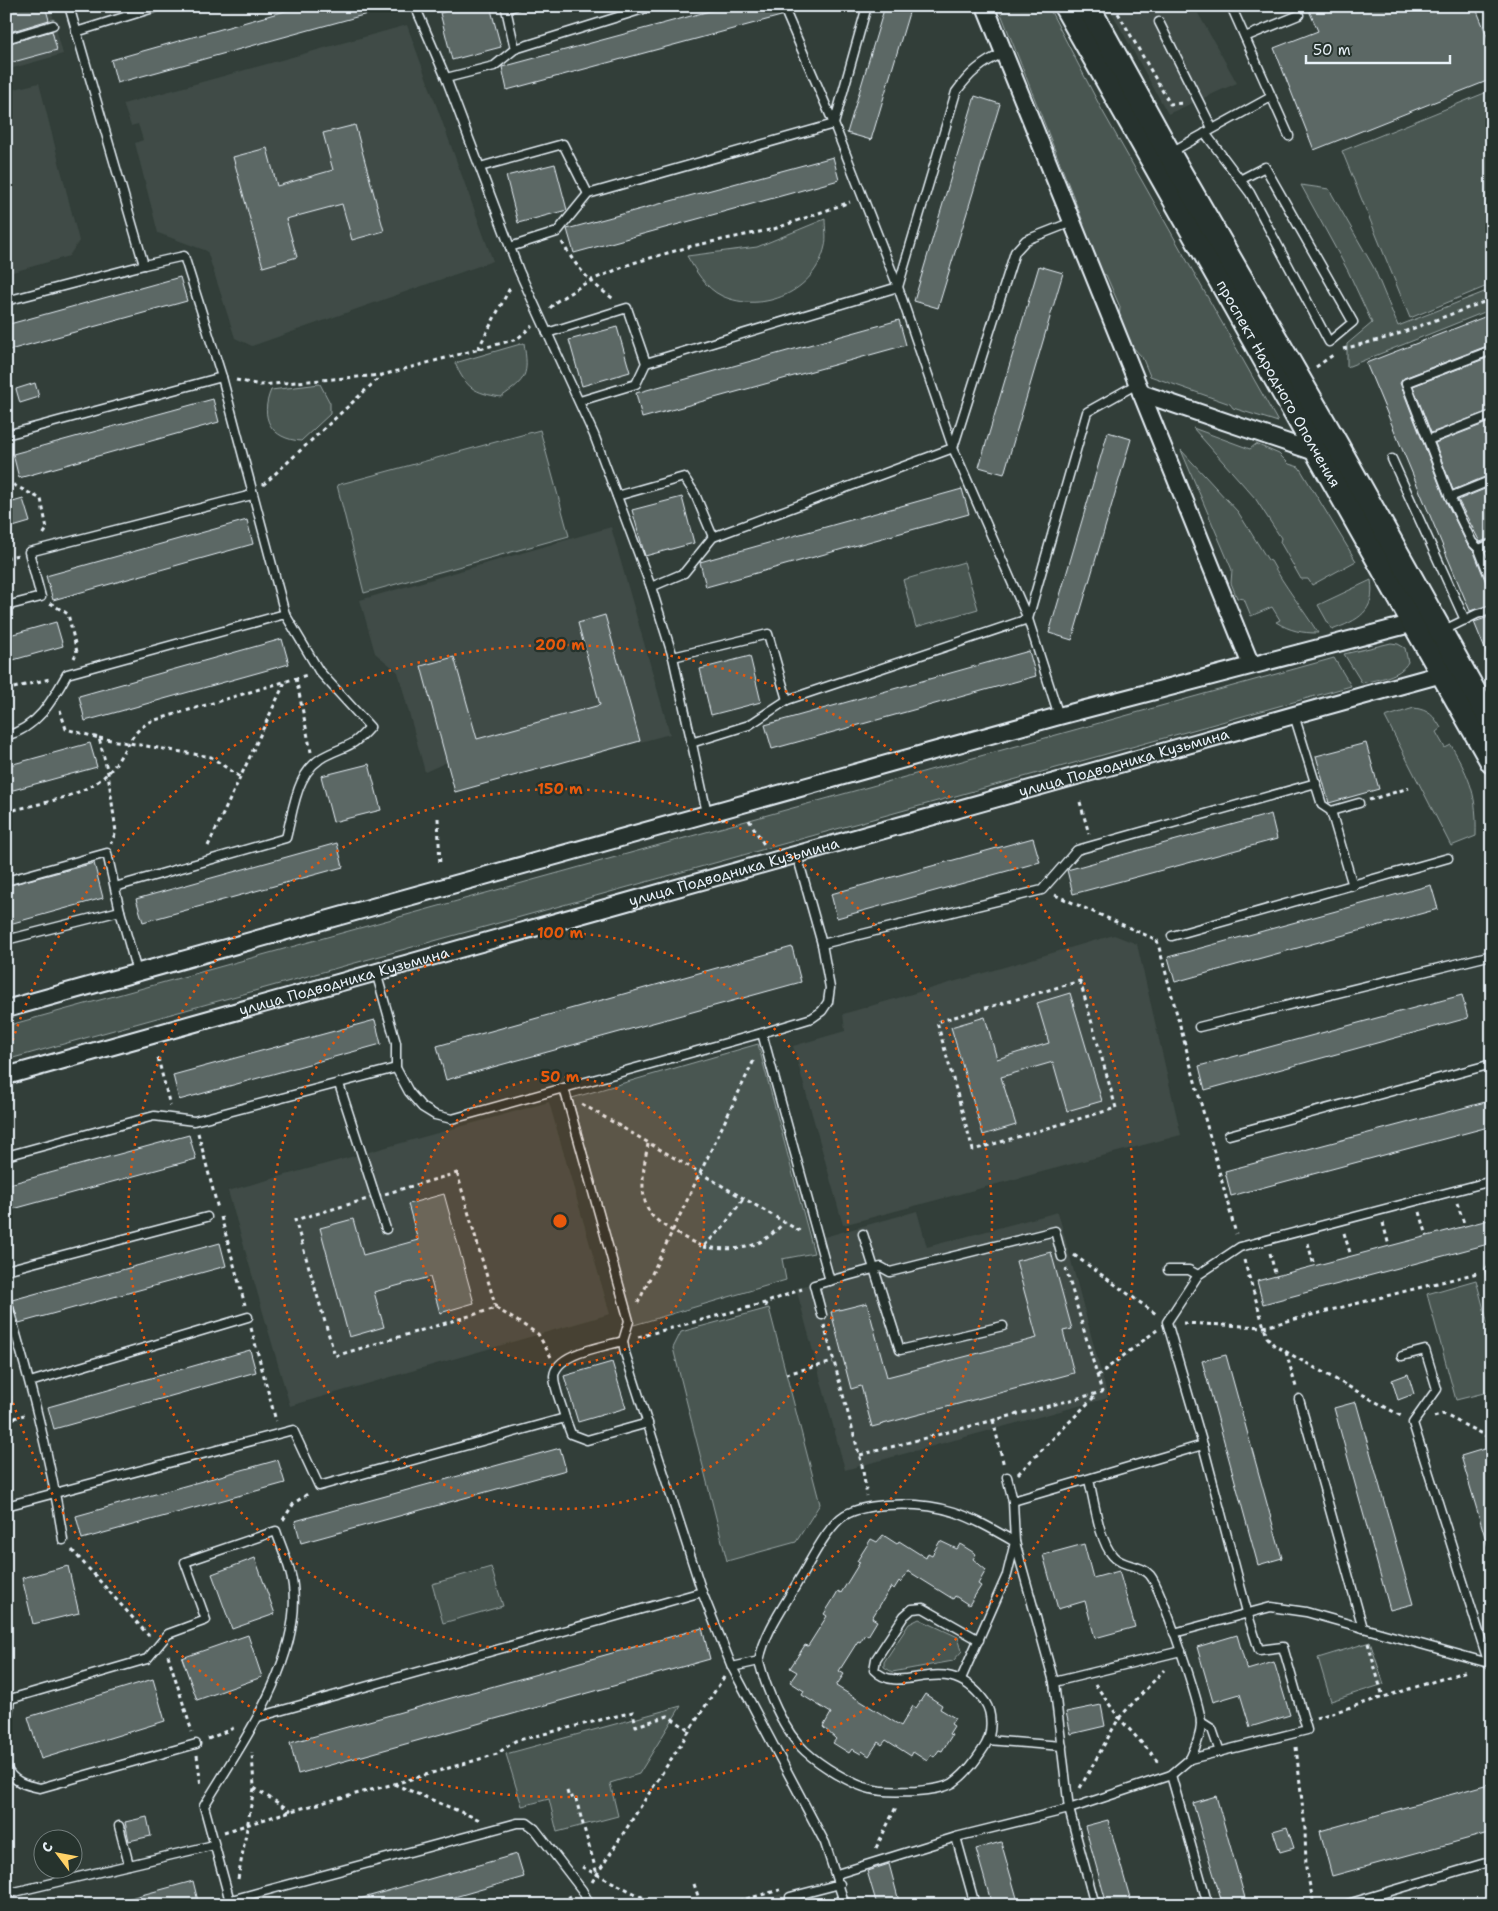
<svg xmlns="http://www.w3.org/2000/svg" width="1498" height="1911" viewBox="0 0 1498 1911" font-family="'Shantell Sans',sans-serif">
<style>
.built{fill:#3f4b46}
.green{fill:#495651;stroke:#98a4a4}
.building{fill:#5c6865;stroke:#e8f1f8}
.lines{fill:none;stroke-linecap:round;stroke-linejoin:round}
.service-casing{stroke:#e8f1f8;stroke-width:11}
.minor-casing{stroke:#e8f1f8;stroke-width:20}
.secondary-casing{stroke:#e8f1f8;stroke-width:26}
.path{stroke:#e8f1f8;stroke-width:3;stroke-dasharray:4 4;stroke-linecap:butt}
.service{stroke:#26332d;stroke-width:8}
.minor{stroke:#26332d;stroke-width:16}
.secondary{stroke:#26332d;stroke-width:22}
.ring{fill:none;stroke:#e8590c;stroke-width:2.5;stroke-dasharray:2.5 5}
.labels{text-anchor:middle;stroke-width:4.5;stroke-linejoin:round;paint-order:stroke}
.street-label{font-size:15px;fill:#e8f1f8;stroke:#26332d}
.centre{fill:#e8590c;stroke:#26332d;stroke-width:2.5}
.ring-label{font-size:15px;text-anchor:middle;font-weight:bold;fill:#e8590c;stroke:#26332d;stroke-width:4.5;stroke-linejoin:round;paint-order:stroke}
</style>
<rect width="100%" height="100%" fill="#323e39"/>
<filter id="ink" filterUnits="userSpaceOnUse"><feTurbulence type="fractalNoise" baseFrequency=".02" numOctaves="2"/><feDisplacementMap in="SourceGraphic" scale="10" xChannelSelector="R" yChannelSelector="G"/><feConvolveMatrix kernelMatrix="1 2 1 2 8 2 1 2 1" color-interpolation-filters="sRGB"/></filter>
<g filter="url(#ink)">
<g class="built">
<path d="M6,6h44l13,48 -57,16z"/>
<path d="M1108,6h86l43,77 -69,31z"/>
<path d="M407,25l86,236 -241,85 -17,-8 -28,-87 -49,-18 -23,-90 8,-3 -5,-16 -7,2 -8,-22z"/>
<path d="M39,83l40,158 -10,15 -63,18v-183z"/>
<path d="M611,527l59,207 -215,58 -8,-30 -22,10 -27,-100 -23,-19 -15,-53z"/>
<path d="M1114,935l23,9 44,191 -338,90 -50,-179 52,-15 -2,-17z"/>
<path d="M549,1102l61,212 -320,92 -62,-215z"/>
<path d="M917,1211l10,36 131,-35 50,186 -263,72 -49,-182 39,-11 -11,-40z"/>
<path d="M1492,1268v34l-9,-31z"/>
<path d="M782,1894l3,11h-43z"/>
</g>
<g class="green">
<path d="M998,6h50l54,104 176,312 -45,-14 -3,-4 -80,-28 -8,-19 -24,-26 2,-24 -14,-32 -12,-3 -14,-43 4,-5z"/>
<path d="M1492,90v194l-82,34 -68,-167z"/>
<path d="M1301,185l28,4 45,79 24,58 94,-37v20l-145,58v-23l25,-21 -24,-52z"/>
<path d="M825,219c0,8 2,19 0,27 -10,46 -62,68 -103,50 -17,-8 -26,-25 -35,-40l70,-9z"/>
<path d="M524,343c5,32 3,36 -23,54 -27,-4 -35,-9 -46,-34z"/>
<path d="M320,384l10,19v11l-29,27c-30,-2 -42,-23 -30,-51z"/>
<path d="M1193,428l57,21 6,-5 23,10 10,10 10,3 57,94 -44,24 -4,-6h-7l-21,-37 1,-4 -26,-40z"/>
<path d="M540,430l29,106 -205,57 -27,-108z"/>
<path d="M1181,450l57,62 30,48 3,1c14,26 32,48 47,72 -16,0 -28,-2 -42,-11l4,-2 -8,-13 -21,9 -7,-17 -7,-1 -6,-15 1,-13z"/>
<path d="M964,562l14,47 -62,18 -13,-47z"/>
<path d="M1371,580c5,32 -13,40 -39,50l-14,-25z"/>
<path d="M1391,643l7,1 7,4 3,14c-8,15 -30,17 -46,21l-18,-29z"/>
<path d="M1334,658l17,28 -1345,374v-34z"/>
<path d="M1414,708c15,2 20,8 27,20l-5,4 9,16 6,-3c20,35 26,50 25,91l-25,10 -66,-129z"/>
<path d="M758,1044l56,209 -32,6 4,21 -152,45 -62,-227z"/>
<path d="M1476,1280l16,59v52l-36,9 -29,-106z"/>
<path d="M769,1308l51,196 -24,38 -69,19 -54,-213 8,-16z"/>
<path d="M491,1567l12,39 -60,17 -11,-39z"/>
<path d="M919,1619l39,18 4,14 -9,10 -61,11 -8,-5v-5l25,-38z"/>
<path d="M1370,1642l14,42 -53,17 -13,-43z"/>
<path d="M681,1706l-42,68 -29,9 8,33 -61,16 -8,-33 -27,7 -16,-52z"/>
</g>
<g class="building">
<path d="M6,6h39l4,14 -43,13z"/>
<path d="M303,6h75v5l-261,72 -6,-23z"/>
<path d="M465,6h25l11,41 -49,13 -12,-47z"/>
<path d="M728,6h49l4,10 -274,74 -5,-23z"/>
<path d="M885,6h26l-40,134 -24,-7z"/>
<path d="M1307,6h168l17,42v31l-178,71 -40,-102 44,-17z"/>
<path d="M52,31l5,19 -51,14v-20z"/>
<path d="M975,96l25,8 -62,204 -24,-7z"/>
<path d="M355,125l29,106 -32,9 -10,-36 -56,15 11,38 -34,10 -30,-110 34,-9 10,38 56,-16 -10,-37z"/>
<path d="M833,157l6,23 -265,73 -7,-24z"/>
<path d="M555,164l12,46 -49,13 -12,-47z"/>
<path d="M1039,266l24,7 -59,201 -25,-7z"/>
<path d="M180,277l7,24 -181,50v-26z"/>
<path d="M1492,314v30l-88,34 -4,5 45,116 22,45 7,8 13,33 5,4v15l-22,7 -104,-248z"/>
<path d="M899,320l7,25 -264,73 -6,-25z"/>
<path d="M617,327l13,45 -48,14 -13,-46z"/>
<path d="M1492,356v54l-61,23 -18,-47z"/>
<path d="M35,383l4,14 -19,6 -4,-14z"/>
<path d="M213,399l6,23 -200,56 -6,-24z"/>
<path d="M1492,421v53l-39,16 -18,-47z"/>
<path d="M1108,432l23,7 -59,201 -23,-7z"/>
<path d="M1492,486v52l-12,4 -22,-42z"/>
<path d="M962,489l7,25 -263,73 -6,-25z"/>
<path d="M682,497l12,46 -49,13 -13,-46z"/>
<path d="M23,499l7,23 -24,7v-25z"/>
<path d="M247,520l6,24 -200,56 -7,-24z"/>
<path d="M605,615l35,126 -185,51 -34,-126 33,-9 23,82 123,-34 -22,-82z"/>
<path d="M1492,616v48h-1l-17,-42z"/>
<path d="M56,622l7,24 -57,16v-26z"/>
<path d="M282,639l7,25 -204,57 -6,-25z"/>
<path d="M1029,651l7,25 -264,73 -7,-24z"/>
<path d="M750,656l11,46 -50,13 -11,-46z"/>
<path d="M90,743l7,24 -91,25v-26z"/>
<path d="M1366,743l13,46 -50,14 -13,-47z"/>
<path d="M369,764l12,46 -48,12 -12,-46z"/>
<path d="M1271,814l6,25 -204,55 -6,-24z"/>
<path d="M1033,838l7,24 -203,56 -6,-24z"/>
<path d="M337,843l6,24 -200,55 -7,-23z"/>
<path d="M94,863l9,35 -97,27v-39z"/>
<path d="M1431,885l7,24 -263,73 -7,-25z"/>
<path d="M792,947l9,35 -355,98 -9,-34z"/>
<path d="M1070,993l32,108 -35,10 -14,-49 -52,15 15,48 -33,10 -32,-108 34,-10 12,42 52,-16 -12,-40z"/>
<path d="M1462,995l6,23 -263,72 -6,-24z"/>
<path d="M375,1020l6,24 -202,56 -6,-25z"/>
<path d="M1489,1101l3,25 -261,70 -6,-25z"/>
<path d="M189,1135l7,24 -190,52v-26z"/>
<path d="M444,1194l30,109 -34,10 -10,-36 -56,15 10,35 -35,10 -29,-109 33,-9 10,36 55,-15 -10,-36z"/>
<path d="M1492,1219v24l-229,61 -6,-23z"/>
<path d="M220,1243l6,23 -207,57 -7,-23z"/>
<path d="M1051,1252l21,77 -9,2 11,42 -202,54 -11,-41 -10,3 -20,-77 36,-9 20,74 150,-39 -21,-77z"/>
<path d="M250,1350l6,22 -202,57 -6,-22z"/>
<path d="M1226,1355l56,203 -24,7 -56,-204z"/>
<path d="M612,1362l14,46 -48,14 -14,-46z"/>
<path d="M1408,1374l6,20 -16,6 -6,-20z"/>
<path d="M1356,1402l57,202 -23,6 -56,-202z"/>
<path d="M560,1448l6,22 -265,73 -6,-22z"/>
<path d="M1484,1449l8,27v70l-4,1 -27,-91z"/>
<path d="M278,1460l7,23 -203,56 -6,-23z"/>
<path d="M883,1535l14,9 2,-3 27,17 2,-5 4,2 8,-14 17,8 3,-5 16,10 -3,5 13,11 -8,14 3,2 -12,19 -14,-9 -2,3 -45,-28 -7,12 -2,-2 -5,8 -3,-2 -19,31 5,3 -9,15 -3,-2 -5,8 -2,-1 -19,30 5,3 -8,12 65,40 12,-20 3,2 9,-14 17,11 -2,4 15,9 -4,6 3,2 -5,8 3,1 -10,16 -3,-1 -5,7 -3,-2 -4,6 -14,-9 -2,4 -25,-16 -4,5 -4,-3 -9,14 -7,-5 -1,3 -9,-5 -3,4 -16,-10 3,-4 -13,-12 8,-14 -29,-18 2,-4 -14,-9 7,-10 -7,-4 15,-23 3,1 19,-30 -3,-2 7,-11 7,-12 3,2 19,-31 -3,-1 14,-22 6,3z"/>
<path d="M1084,1544l9,34 26,-7 16,56 -40,11 -10,-37 -27,8 -15,-54z"/>
<path d="M255,1558l20,56 -43,15 -20,-55z"/>
<path d="M68,1566l11,47 -46,11 -11,-46z"/>
<path d="M702,1628l8,31 -412,115 -8,-31z"/>
<path d="M248,1635l14,42 -65,23 -15,-42z"/>
<path d="M1237,1635l10,35 27,-8 16,53 -40,12 -10,-33 -27,8 -16,-55z"/>
<path d="M153,1679l12,42 -124,38 -13,-42z"/>
<path d="M1101,1705l4,21 -34,8 -5,-22z"/>
<path d="M1492,1783v49l-160,44 -12,-45z"/>
<path d="M1216,1796l31,109h-24l-14,-46 -16,-56z"/>
<path d="M147,1817l4,19 -22,5 -4,-19z"/>
<path d="M1108,1820l24,85h-25l-22,-79z"/>
<path d="M1287,1827l7,21 -14,4 -7,-21z"/>
<path d="M1001,1842l18,63h-27l-16,-56z"/>
<path d="M517,1854l7,23 -97,28h-71v-5z"/>
<path d="M889,1864l11,41h-23l-10,-34z"/>
<path d="M193,1881l6,24h-76v-5z"/>
</g>
<g class="lines">
<defs>
<g id="service">
<path d="M69,6l75,259 40,-9 38,121 63,237 34,57 51,56c-17,19 -19,17 -41,27 -33,14 -35,54 -43,84l-171,49"/>
<path d="M415,6l31,72 73,193 75,164 57,152 22,70 34,156"/>
<path d="M783,6l51,118 64,163 55,161 75,171 31,97"/>
<path d="M1231,6l58,130"/>
<path d="M1159,22l53,106"/>
<path d="M76,32l84,-26"/>
<path d="M1245,37l54,-22"/>
<path d="M6,39l47,-14"/>
<path d="M515,49l-9,-40 9,-3"/>
<path d="M446,78l48,-12 21,-17 138,-43"/>
<path d="M1205,133l45,60 79,149 24,-20 -88,-155 -25,13"/>
<path d="M1171,152l100,-55"/>
<path d="M480,167l83,-23 25,50"/>
<path d="M510,247l47,-15 31,-38 246,-70 33,-118"/>
<path d="M6,301l138,-36"/>
<path d="M547,333l80,-25 19,55"/>
<path d="M1492,350l-86,33 44,114 22,45 7,7 13,34"/>
<path d="M580,401l56,-17 10,-21 252,-76 58,-195c13,-18 26,-30 48,-39"/>
<path d="M6,435l216,-58"/>
<path d="M1428,440l64,-25"/>
<path d="M1392,459l73,161"/>
<path d="M617,496l67,-19 11,17 18,43"/>
<path d="M1450,497l42,-17"/>
<path d="M1479,549l13,-5"/>
<path d="M651,587l33,-14 29,-36 240,-89 62,-196 11,-12 46,-18"/>
<path d="M6,606l35,-9 -12,-45 223,-57"/>
<path d="M1442,631l35,-17 15,-4"/>
<path d="M673,657l95,-23 19,66 241,-81 59,-207 50,-28"/>
<path d="M1294,715l28,90 9,6 22,75"/>
<path d="M6,736c32,-9 46,-35 61,-62l218,-60"/>
<path d="M691,743l58,-18 38,-25"/>
<path d="M1331,811l28,-8"/>
<path d="M6,881l101,-28 13,58"/>
<path d="M1172,936l276,-78"/>
<path d="M6,940l114,-29 17,61"/>
<path d="M822,944l220,-54 35,-40 239,-67"/>
<path d="M376,972l20,71v25l13,24 13,15 13,8 17,4 310,-86 50,-15 10,-7 6,-9 2,-14 -8,-44 -25,-89"/>
<path d="M1199,1027l293,-72"/>
<path d="M762,1033l68,248"/>
<path d="M339,1084l47,145"/>
<path d="M564,1088l65,233 -6,20 2,12 77,239 30,75 93,176 20,62"/>
<path d="M1229,1135l263,-71"/>
<path d="M6,1156l148,-40 40,5 202,-53"/>
<path d="M863,1234l37,116 103,-24"/>
<path d="M6,1270l201,-53"/>
<path d="M1168,1270h21l9,5"/>
<path d="M1492,1270h-2l2,7"/>
<path d="M6,1299c23,80 45,159 57,241"/>
<path d="M822,1315l-8,-30 59,-16 8,-2 9,5 165,-41 7,26"/>
<path d="M1402,1356l23,-6 12,39 -24,34 76,241"/>
<path d="M30,1382l218,-65"/>
<path d="M1299,1399l64,229"/>
<path d="M565,1418c-3,-13 -11,-29 -11,-42 2,-23 49,-29 69,-35"/>
<path d="M1007,1477l6,24 2,41 39,140 15,127 26,96"/>
<path d="M1089,1480c5,20 10,61 24,76 9,11 28,8 37,19 11,13 51,131 51,148 0,13 -6,25 -11,36"/>
<path d="M1013,1501l190,-56"/>
<path d="M6,1506l287,-76 26,56 246,-68 6,16 16,6 61,-17"/>
<path d="M1174,1633l97,-26 35,5 186,52"/>
<path d="M759,1661c7,28 25,71 46,90 15,14 47,34 66,38 15,4 30,2 45,2 12,-1 26,-2 37,-8 14,-10 23,-23 32,-37 7,-12 8,-32 0,-44 -39,-55 -83,-3 -111,-32l2,-11 28,-43 8,-7 11,-1 56,32"/>
<path d="M732,1667l27,-6c6,-30 25,-55 40,-81 12,-19 28,-54 46,-65 12,-7 28,-9 41,-10 56,-4 82,10 129,37l-8,33 -46,104"/>
<path d="M1054,1682l127,-31"/>
<path d="M258,1717l444,-125"/>
<path d="M1201,1722l11,7 8,23"/>
<path d="M6,1730l4,-31 137,-40 21,-25 38,-14 -21,-58 91,-31c6,18 15,37 17,55 9,74 -52,159 -89,220l27,99"/>
<path d="M988,1740l74,6"/>
<path d="M6,1767c7,15 19,18 34,21l156,-44"/>
<path d="M1171,1775l37,130"/>
<path d="M119,1826l10,39"/>
<path d="M956,1837l19,68"/>
<path d="M837,1874l119,-37 113,-28 102,-34 19,-16 117,-29 -24,-83 -24,3 -12,-38 -44,-167 -36,-123 31,-47 42,-28 252,-66"/>
<path d="M6,1894l208,-49"/>
<path d="M790,1897l50,-13"/>
<path d="M231,1900l286,-77h10l8,6 47,61 8,15"/>
<path d="M1344,1905l148,-44"/>
</g>
<g id="minor">
<path d="M985,6l266,659"/>
<path d="M1141,393l177,60"/>
<path d="M6,1009l1053,-293 363,-95"/>
<path id="s1" d="M6,1076l1356,-380 80,-22 6,-8"/>
</g>
<g id="secondary">
<path id="s2" d="M1065,6l427,756"/>
<path d="M1088,6l81,147 167,290 156,280"/>
</g>
</defs>
<use href="#service" class="service-casing"/>
<use href="#minor" class="minor-casing"/>
<use href="#secondary" class="secondary-casing"/>
<g class="path">
<path d="M1114,6l56,98 15,-1"/>
<path d="M562,242c13,24 29,42 52,57"/>
<path d="M550,308l7,-7 32,-20 44,-18 59,-17 82,-17 76,-27"/>
<path d="M478,349l33,-63"/>
<path d="M1343,349l47,-12 102,-38"/>
<path d="M1316,367l17,-12"/>
<path d="M236,380l24,5 122,-10"/>
<path d="M6,481l35,18 6,30 -4,6"/>
<path d="M263,485l119,-110 135,-36 15,-13"/>
<path d="M6,558l12,-3"/>
<path d="M50,603l18,11 9,38 -3,6"/>
<path d="M296,678l15,74"/>
<path d="M6,690l43,-11"/>
<path d="M60,710l6,19 33,9 9,35 8,59 -5,11"/>
<path d="M99,738l112,19 29,20"/>
<path d="M1369,800l40,-12"/>
<path d="M1080,802l9,32"/>
<path d="M6,812c33,-9 78,-14 103,-40 17,-18 19,-40 43,-51l155,-46"/>
<path d="M438,818l2,48"/>
<path d="M749,820l16,26"/>
<path d="M208,846l77,-164"/>
<path d="M1055,895l102,45"/>
<path d="M1487,928l5,-1"/>
<path d="M1157,940l79,294"/>
<path d="M1080,981l36,127 -143,42 -36,-128z"/>
<path d="M158,1058l12,48"/>
<path d="M582,1104l221,129"/>
<path d="M198,1133l20,76"/>
<path d="M648,1144c-4,20 -10,50 2,69 8,12 40,28 53,34l20,-20 20,-28"/>
<path d="M457,1173l39,135 -161,48 -40,-136z"/>
<path d="M1457,1203l8,23"/>
<path d="M1420,1212l7,24"/>
<path d="M221,1217l24,88"/>
<path d="M1383,1223l6,23"/>
<path d="M1344,1233l7,23"/>
<path d="M1308,1243l6,23"/>
<path d="M703,1247c36,4 57,3 81,-25"/>
<path d="M1270,1253l6,24"/>
<path d="M1074,1255l82,59"/>
<path d="M1244,1260l23,77 7,8 129,72"/>
<path d="M638,1303l117,-245"/>
<path d="M765,1303l2,5"/>
<path d="M496,1308l42,26 13,23"/>
<path d="M1183,1323l81,4 213,-54"/>
<path d="M824,1325l38,140 5,31"/>
<path d="M251,1328l25,93"/>
<path d="M638,1337l127,-34 37,-14"/>
<path d="M1286,1352l10,35"/>
<path d="M786,1374l47,-12"/>
<path d="M1097,1376l60,-46"/>
<path d="M1434,1417l9,-3 49,25"/>
<path d="M993,1420l11,46"/>
<path d="M6,1421l18,-6"/>
<path d="M860,1455l242,-63 -36,-123"/>
<path d="M1018,1474l78,-79"/>
<path d="M283,1520l11,-17 15,-10"/>
<path d="M72,1550l77,86"/>
<path d="M1368,1643l15,54"/>
<path d="M168,1655l24,77"/>
<path d="M1095,1684l24,34 42,46"/>
<path d="M1316,1718l151,-47"/>
<path d="M208,1739l28,-12"/>
<path d="M1296,1747l9,82 1,39 8,37"/>
<path d="M197,1755l4,31"/>
<path d="M394,1784l86,36"/>
<path d="M254,1788l37,23"/>
<path d="M1080,1788l39,-70 45,-48"/>
<path d="M567,1791l2,7 6,-2 22,78"/>
<path d="M224,1832l67,-21 103,-27 103,-30 18,-13 118,-29 3,14 32,-10 21,14"/>
<path d="M876,1848l21,-43"/>
<path d="M582,1867l76,38"/>
<path d="M238,1879l16,-91 -2,-36"/>
<path d="M592,1882l132,-205"/>
<path d="M694,1884l7,21"/>
<path d="M554,1905l17,-9"/>
<path d="M723,1905l57,-15"/>
<path d="M763,1905l13,-4 1,3"/>
</g>
<use href="#service" class="service"/>
<use href="#minor" class="minor"/>
<use href="#secondary" class="secondary"/>
</g>
</g>
<circle cx="560" cy="1221" r="144" fill="#e8590c" fill-opacity=".12"/>
<g class="ring">
<circle cx="560" cy="1221" r="144"/>
<circle cx="560" cy="1221" r="288"/>
<circle cx="560" cy="1221" r="432"/>
<path d="M6 1062A576 576 0 1 1 6 1380"/>
</g>
<g class="labels">
<g class="street-label">
<text dy="5" stroke="none"><textPath href="#s2" startOffset="434">проспект Народного Ополчения</textPath></text>
<text dy="5" stroke="none"><textPath href="#s1" startOffset="1161">улица Подводника Кузьмина</textPath></text>
<text dy="5" stroke="none"><textPath href="#s1" startOffset="756">улица Подводника Кузьмина</textPath></text>
<text dy="5" stroke="none"><textPath href="#s1" startOffset="351">улица Подводника Кузьмина</textPath></text>
</g>
</g>
<circle cx="560" cy="1221" r="8" class="centre"/>
<g class="ring-label">
<text x="560" y="650">200 m</text>
<text x="560" y="794">150 m</text>
<text x="560" y="938">100 m</text>
<text x="560" y="1082">50 m</text>
</g>
<rect width="1498" height="1911" fill="none" stroke="#26332d" stroke-width="25"/>
<rect x="12" y="12" width="1473" height="1886" fill="none" stroke="#e8f1f8" stroke-width="2" filter="url(#ink)"/>
<g transform="translate(58 1854) rotate(302)"><circle r="24" fill="#26332d" stroke="#747f7e"/>
<path d="M0-4L9 19L0 12L-9 19Z" fill="#ffd166"/>
<text y="-8" font-size="14" font-weight="bold" text-anchor="middle" fill="#e8f1f8">С</text>
</g>
<path d="M1306 55v8h144v-8" fill="none" stroke="#e8f1f8" stroke-width="2.5"/>
<text x="1313" y="55" font-size="15" fill="#e8f1f8" stroke="#26332d" stroke-width="4" paint-order="stroke">50 m</text>
</svg>
